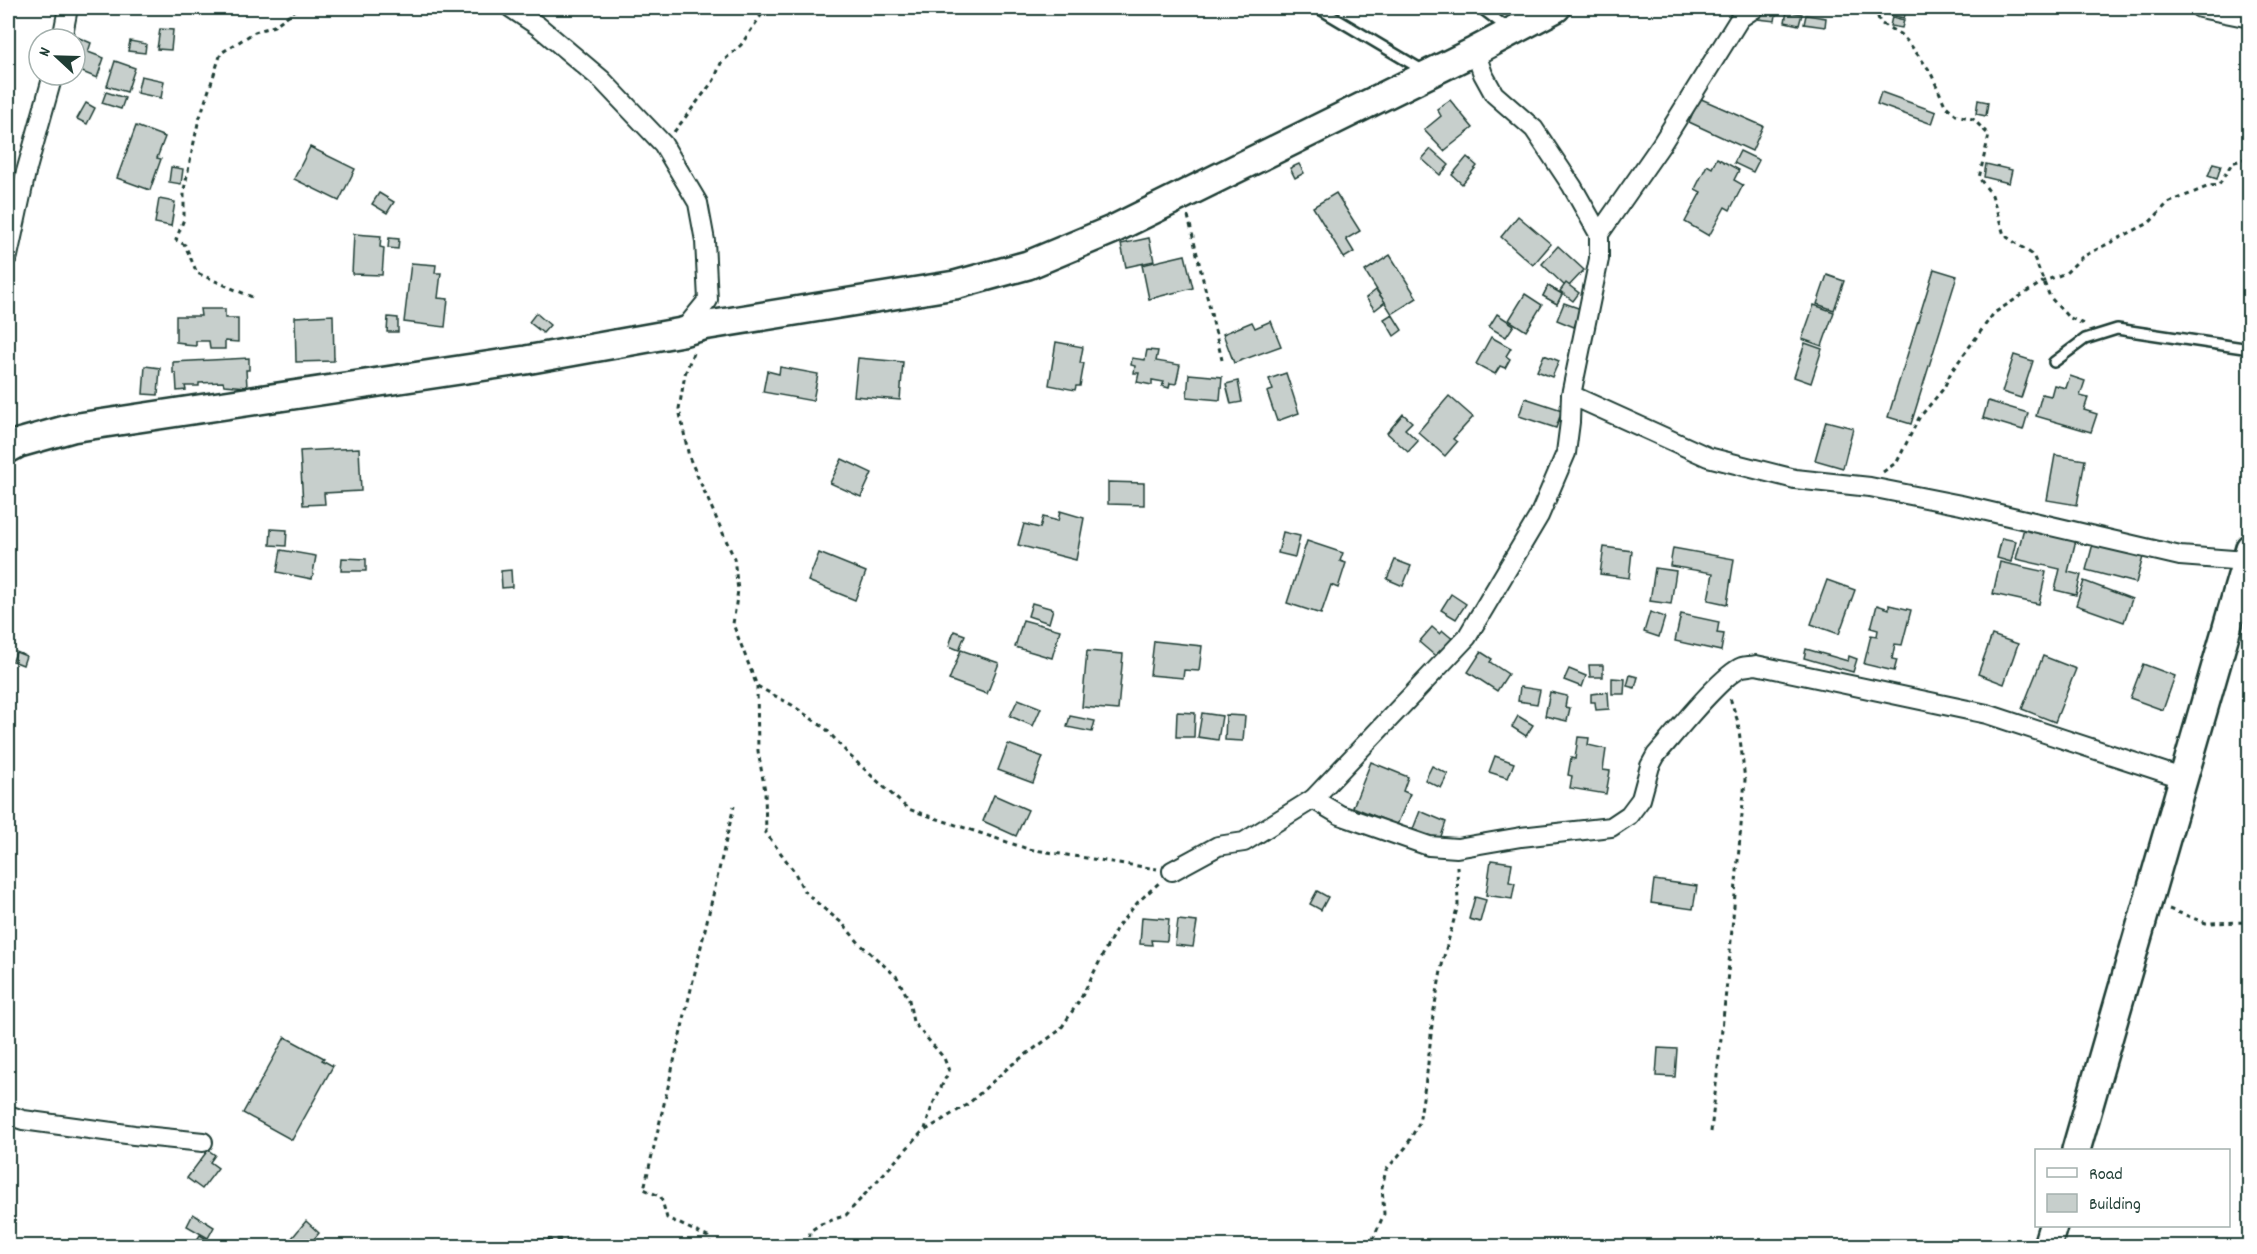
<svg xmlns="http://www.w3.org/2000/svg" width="2257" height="1254" viewBox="0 0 2257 1254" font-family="Dekko,sans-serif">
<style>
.building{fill:#c7cfcc;stroke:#1f3d34;stroke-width:1.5}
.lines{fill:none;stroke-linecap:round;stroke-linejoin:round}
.lane-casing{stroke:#1f3d34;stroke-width:14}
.street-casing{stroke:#1f3d34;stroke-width:22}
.secondary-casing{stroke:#1f3d34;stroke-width:32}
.path{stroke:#1f3d34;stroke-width:3;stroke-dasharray:4.5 4.5;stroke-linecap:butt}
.lane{stroke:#fff;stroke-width:9}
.street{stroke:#fff;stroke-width:18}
.secondary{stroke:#fff;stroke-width:27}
</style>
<rect width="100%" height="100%" fill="#fff"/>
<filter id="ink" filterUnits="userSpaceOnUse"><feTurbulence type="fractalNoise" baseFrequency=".0167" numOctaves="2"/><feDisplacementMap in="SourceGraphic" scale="12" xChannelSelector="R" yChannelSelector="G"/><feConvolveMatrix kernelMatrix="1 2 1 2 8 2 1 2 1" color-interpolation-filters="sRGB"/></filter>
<g filter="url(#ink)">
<g class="building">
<path d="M1759,8l18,1 -2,12 -17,-2z"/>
<path d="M1882,8h25l-3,10 -23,-5z"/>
<path d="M1787,11l15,3 -3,11 -14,-3z"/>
<path d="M1806,15l20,3 -1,9 -21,-3z"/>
<path d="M1892,17l12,3 -2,8 -12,-2z"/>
<path d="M160,29l13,1 -2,20 -14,-1z"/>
<path d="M77,37l14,6 -3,9 16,6 -7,20 -22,-9z"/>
<path d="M130,41l16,3 -1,9 -17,-2z"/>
<path d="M115,61l20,7 -8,24 -20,-6z"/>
<path d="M141,76l23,5 -3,17 -24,-5z"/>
<path d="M106,92l19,6 -4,11 -19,-6z"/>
<path d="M1881,92l55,20 -4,12 -55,-20z"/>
<path d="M1699,98l64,28 -11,25 -63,-29z"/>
<path d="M1450,100l23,28 -29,23 -20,-21 17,-14 -4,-7z"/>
<path d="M1978,100l10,2 -2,14 -10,-2z"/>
<path d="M86,103l9,5 -8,16 -10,-5z"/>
<path d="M136,126l29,11 -8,21 4,1 -11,31 -33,-12z"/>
<path d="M310,147l45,22 -16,32 -45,-22z"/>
<path d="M1431,149l18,16 -9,10 -18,-16z"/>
<path d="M1740,151l19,9 -6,12 -19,-9z"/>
<path d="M1467,157l10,9 -15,18 -10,-9z"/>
<path d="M1717,158l22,12 -5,10 9,5 -13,25 -5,-3 -16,29 -24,-14 16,-30 -6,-3 12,-24 5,3z"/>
<path d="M2213,163l8,2 -4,14 -9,-3z"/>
<path d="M1299,164l5,9 -9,5 -5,-10z"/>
<path d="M1986,164l26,6 -3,13 -25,-6z"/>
<path d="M171,167l12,2 -2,15 -12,-2z"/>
<path d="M379,193l15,9 -7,11 -15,-9z"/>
<path d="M1336,193l24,38 -14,8 8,13 -10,6 -31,-51z"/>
<path d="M159,199l16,3 -4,24 -16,-3z"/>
<path d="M1518,216l33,28 -18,21 -32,-28z"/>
<path d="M354,234l27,2 -1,11 4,1 -2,27 -30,-1z"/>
<path d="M389,238l10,1 -1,10 -10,-1z"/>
<path d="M1149,238l5,23 -28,6 -5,-23z"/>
<path d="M1558,246l26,24 -17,18 -25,-24z"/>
<path d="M1185,255l8,33 -44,11 -7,-34z"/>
<path d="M1390,255l27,43 -25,16 -27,-43z"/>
<path d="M411,263l25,2 -1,8h6l-3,25 10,1 -3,28 -41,-5z"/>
<path d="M1934,269l23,7 -46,148 -23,-7z"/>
<path d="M1827,275l17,6 -10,29 -17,-6z"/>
<path d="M1566,283l13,10 -6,8 -13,-10z"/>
<path d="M1548,286l14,8 -5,10 -14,-8z"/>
<path d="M1548,286l14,8 -5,10 -14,-8z"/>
<path d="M1376,290l9,12 -10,8 -9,-12z"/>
<path d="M1525,294l17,11 -16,26 -17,-11z"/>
<path d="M1564,303l17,6 -7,18 -17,-7z"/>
<path d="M1814,305l20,7 -12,34 -20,-7z"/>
<path d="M200,309h25v9h13v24l-13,-1v8h-15l-1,-8h-13v5l-12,-1v-2l-8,-1v-26h25z"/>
<path d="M536,313l14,12 -7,8 -14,-11z"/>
<path d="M1392,314l10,16 -8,6 -10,-17z"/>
<path d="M1497,314l17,11 -8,12 -17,-10z"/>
<path d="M333,315l1,46 -38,1 -1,-45z"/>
<path d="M388,317l10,1v14h-11z"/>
<path d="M1271,321l10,25 -47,17 -11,-29 29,-12 3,6z"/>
<path d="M1491,337l20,11 -5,8 4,3 -5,9 -5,-2 -5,8 -19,-10z"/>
<path d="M1056,342l27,5 -3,16h4l-4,23h-4l-1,4 -26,-5z"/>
<path d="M1805,343l17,6 -11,34 -17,-6z"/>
<path d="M1147,350l11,1 -2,10 24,4 -4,19 -6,-1 -1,5 -7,-2 2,-4 -12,-2v5l-15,-3 2,-9h-5l1,-7 -4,-1 1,-7 13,2z"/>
<path d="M1544,355l15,6 -7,16 -15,-6z"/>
<path d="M2014,355l19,6 -12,37 -19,-6z"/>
<path d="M249,358v12h-3l1,17 -23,-2 -1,-3 -24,1v3h-14l1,4 -9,1 -1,-18h-3v-11z"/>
<path d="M858,358l45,4 -3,38 -46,-4z"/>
<path d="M145,366l15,2 -2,27 -15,-1z"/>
<path d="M780,367l38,7 -5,27 -50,-9 4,-21 12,3z"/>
<path d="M1286,373l13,40 -22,8 -10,-29 6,-2 -4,-11z"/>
<path d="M1189,374l33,3 -2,23 -33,-3z"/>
<path d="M2070,376l15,5 -5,15 8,2 -4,12 13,4 -6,18 -55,-16 6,-22 9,2 3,-11 12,3z"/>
<path d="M1238,381l4,21 -11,2 -5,-20z"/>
<path d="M1449,396l24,21 -20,22 4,3 -12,14 -27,-24z"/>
<path d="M1525,398l37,12 -6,18 -37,-12z"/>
<path d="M1988,401l40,12 -5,17 -40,-12z"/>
<path d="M1403,414l9,8 -7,7 13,12 -10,11 -21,-19z"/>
<path d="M1826,421l27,7 -10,40 -28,-8z"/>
<path d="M359,448l2,43 -37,2 1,11 -22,1 -3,-54z"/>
<path d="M2055,455l30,5 -8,45 -30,-5z"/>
<path d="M842,459l30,14 -11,24 -31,-14z"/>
<path d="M1108,482l36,1v22l-36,-1z"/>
<path d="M1060,511l24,7 -8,42 -58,-15 6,-21 16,4 3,-11 15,4z"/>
<path d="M2024,528l52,12 -8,32 13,3 -5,20 -21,-5 5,-21 -44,-10z"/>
<path d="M271,529l16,1 -1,16 -16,-1z"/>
<path d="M1283,532l17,4 -5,21 -17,-4z"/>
<path d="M2002,538l14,3 -5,21 -14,-4z"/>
<path d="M2094,540l50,13 -8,30 -50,-13z"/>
<path d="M1307,541l36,12 -3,8 6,2 -8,25 -7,-3 -10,29 -34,-11z"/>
<path d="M1604,547l28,4 -3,27 -29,-4z"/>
<path d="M1673,548l61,11 -7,45 -19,-4 5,-27 -43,-7z"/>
<path d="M281,550l35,6 -4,23 -35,-7z"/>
<path d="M819,553l47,19 -11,28 -47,-19z"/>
<path d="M342,558l24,1v12h-25z"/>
<path d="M1395,560l16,6 -8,20 -16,-7z"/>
<path d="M2000,562l46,10 -7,32 -46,-10z"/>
<path d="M1655,568l21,3 -5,33 -21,-3z"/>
<path d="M511,570l1,17 -10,1 -1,-17z"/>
<path d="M1827,580l28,10 -16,44 -28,-10z"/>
<path d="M2084,581l48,18 -8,23 -48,-17z"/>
<path d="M1451,594l15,10 -10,15 -15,-9z"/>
<path d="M1032,603l21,6 -4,14 -21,-7z"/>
<path d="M1877,605l12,4v-4l22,5 -9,35 -7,-1 -3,15 5,1 -3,11 -30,-7 7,-29 6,1 1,-6 -7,-2z"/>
<path d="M1650,612l15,5 -6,20 -15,-5z"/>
<path d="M1681,614l38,8 -2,11 7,1 -3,17 -46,-10z"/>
<path d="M1023,620l37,10 -8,28 -37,-11z"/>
<path d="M1432,627l8,7 3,-3 12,10 -15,19 -21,-18z"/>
<path d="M954,631l11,4 -6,15 -10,-4z"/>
<path d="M1992,635l26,9 -14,40 -26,-10z"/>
<path d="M1154,641l48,5 -3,25 -15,-1 -1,8 -33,-3z"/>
<path d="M1806,649l42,12 1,-5 8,3 -4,13 -49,-14z"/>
<path d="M961,650l38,13 -12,31 -38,-14z"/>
<path d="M1087,651l36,3 -5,56 -36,-3z"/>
<path d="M16,652l10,4 -3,9 -10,-4z"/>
<path d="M1481,652l11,7 -2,3 18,12 -11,17 -29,-19z"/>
<path d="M2043,656l33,13 -21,53 -33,-13z"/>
<path d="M2143,664l32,12 -12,34 -33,-12z"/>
<path d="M1589,665h14v12h-13z"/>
<path d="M1569,669l17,7 -4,11 -18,-7z"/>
<path d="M1630,675l8,2 -3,11 -8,-2z"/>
<path d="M1612,678l13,1 -1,15h-12z"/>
<path d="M1520,687l20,3 -3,14 -19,-3z"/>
<path d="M1550,692l17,4 -2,11 5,1 -3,13 -22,-5z"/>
<path d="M1608,692l1,17 -13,1 -1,-8h-4v-8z"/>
<path d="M1018,699l23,9 -8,18 -23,-10z"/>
<path d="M1177,712l18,1 -1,24h-18z"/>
<path d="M1202,713l20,3 -4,24 -20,-3z"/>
<path d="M1226,715l19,1 -2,25 -18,-1z"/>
<path d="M1070,716l25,5 -3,11 -25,-5z"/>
<path d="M1518,716l15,9 -7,11 -14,-9z"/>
<path d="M1578,737l11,1 -1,7 18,4 -3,21 7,1 -4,23 -36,-6 2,-12 -4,-1 3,-17 4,1z"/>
<path d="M1008,744l35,13 -10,26 -35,-13z"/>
<path d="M1495,756l19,7 -6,15 -19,-6z"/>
<path d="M1371,762l37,15 -5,14 7,3 -13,31 -44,-18z"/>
<path d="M1432,766l16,8 -7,14 -16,-8z"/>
<path d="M994,795l34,15 -12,26 -33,-15z"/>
<path d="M1420,811l26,11 -8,23 -27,-11z"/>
<path d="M1491,860l21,3 -3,19 6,1 -3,16 -26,-4z"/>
<path d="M1654,880l43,6 -4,23 -42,-6z"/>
<path d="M1317,891l11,6 -7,13 -11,-6z"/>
<path d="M1475,897l11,3 -6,22 -11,-3z"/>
<path d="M1142,917l27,2 -2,22 -16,-1 1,5 -12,-1z"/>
<path d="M1178,920l19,2 -4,25 -18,-2z"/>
<path d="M285,1037l39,21 -2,2 11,6 -41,74 -49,-27z"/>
<path d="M1658,1048l19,1 -2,28 -19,-1z"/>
<path d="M208,1150l7,5 -5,7 8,6 -16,21 -15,-11z"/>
<path d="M193,1214l21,13 -6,11 -21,-12z"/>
<path d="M306,1221l13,12 -11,13h-19l-2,-2z"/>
<path d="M200,1235l18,11h-25z"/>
</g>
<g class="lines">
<defs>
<g id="lane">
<path d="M1318,8l106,63"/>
<path d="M1481,8l29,22"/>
<path d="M2054,362l31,-23 32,-10 133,20"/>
</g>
<g id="street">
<path d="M511,8l27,18 64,54 61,64 35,59 7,38 3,59 -26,32"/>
<path d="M2200,8l50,10"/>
<path d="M62,39l6,-31"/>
<path d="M1599,234l62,-89 79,-127 15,-10"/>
<path d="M8,256l18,-84 27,-97"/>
<path d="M1571,395l137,62 87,22 75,8 91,18 219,51 66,5"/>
<path d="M1313,799l154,-162 72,-121 27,-63 4,-31 1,-27 28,-136v-25l-27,-48 -38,-57 -40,-35 -11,-20 -8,-23"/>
<path d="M1172,871l46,-25 26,-4 69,-43 27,16 89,31 28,2 64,-11 90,-10 18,-12 12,-16 9,-33 6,-11c17,-19 65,-80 86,-88 4,-1 9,-1 14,-2l231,49 195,64"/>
<path d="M8,1115l15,5 111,15 69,7"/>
</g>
<g id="secondary">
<path d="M8,449l11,-6 53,-15 454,-68 156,-28 21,-6 252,-41 73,-20 86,-36 361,-178 81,-43"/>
<path d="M2076,1150l174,-602"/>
<path d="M2047,1246l6,-20"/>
</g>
</defs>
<use href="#lane" class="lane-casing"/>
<use href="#street" class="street-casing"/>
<use href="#secondary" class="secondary-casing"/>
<g class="path">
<path d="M1875,8l5,15 20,11 9,9 21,28 15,34 11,10 17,4 16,16 -10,43 13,17 12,40 29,20 17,42 18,20 18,8"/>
<path d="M674,132l40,-52 7,-17 20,-18 25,-37"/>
<path d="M1188,216l34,144"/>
<path d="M252,297l-55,-24 -12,-28 -9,-5 8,-21v-29l14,-67 23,-70 34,-21 19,-6 24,-18"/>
<path d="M693,353l-8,21 -6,35 10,48 45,101 4,32 -5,34 24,62 35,19 34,24 24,27 58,53 120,40 129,20"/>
<path d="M1883,472l14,-10 22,-44 25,-30 7,-16 43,-59 50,-32 22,-8 16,-16 67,-34 19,-20 41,-17 10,-1 13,-22 18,-6"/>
<path d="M757,686l1,65 7,40 1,42 28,38 10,20 19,17 19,15 18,21 37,33 12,23 4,22 31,36 5,13 -17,35 -7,23"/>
<path d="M2169,909l37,14 44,-1"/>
<path d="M1711,1132l18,-169 16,-183 -7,-58 -8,-24"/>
<path d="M423,1246l5,-4 161,-3 8,7"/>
<path d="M711,1246l-3,-9 -41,-19 -6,-21 -17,-8 90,-383"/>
<path d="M809,1246l1,-15 11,-7 25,-9 75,-82 47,-29 42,-38 50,-36 21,-32 36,-71 21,-25 22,-20"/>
<path d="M1366,1246l7,-7 11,-25 -2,-27 4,-17 20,-23 13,-24 8,-50 6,-58 10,-55 15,-55 -1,-39"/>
</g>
<use href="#lane" class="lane"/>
<use href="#street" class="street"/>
<use href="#secondary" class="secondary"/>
</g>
</g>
<rect width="2257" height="1254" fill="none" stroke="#fff" stroke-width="30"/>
<rect x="15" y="15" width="2227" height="1224" fill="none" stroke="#1f3d34" stroke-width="2" filter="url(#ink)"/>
<rect x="2035" y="1149" width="195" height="78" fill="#ffffff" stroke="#a5b1ae" stroke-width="1.5"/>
<rect x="2047" y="1168" width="30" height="9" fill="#ffffff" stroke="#a5b1ae" stroke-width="1.5"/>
<text x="2089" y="1179" font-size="18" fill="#1f3d34">Road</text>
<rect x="2047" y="1194" width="30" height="18" fill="#c7cfcc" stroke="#a5b1ae" stroke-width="1.5"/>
<text x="2089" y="1209" font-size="18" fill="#1f3d34">Building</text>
<g transform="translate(57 57) rotate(292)"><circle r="28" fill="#ffffff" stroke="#a5b1ae" stroke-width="1.5"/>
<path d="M0-4.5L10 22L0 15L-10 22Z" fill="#1f3d34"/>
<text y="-9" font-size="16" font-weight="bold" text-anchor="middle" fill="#1f3d34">N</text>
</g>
</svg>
